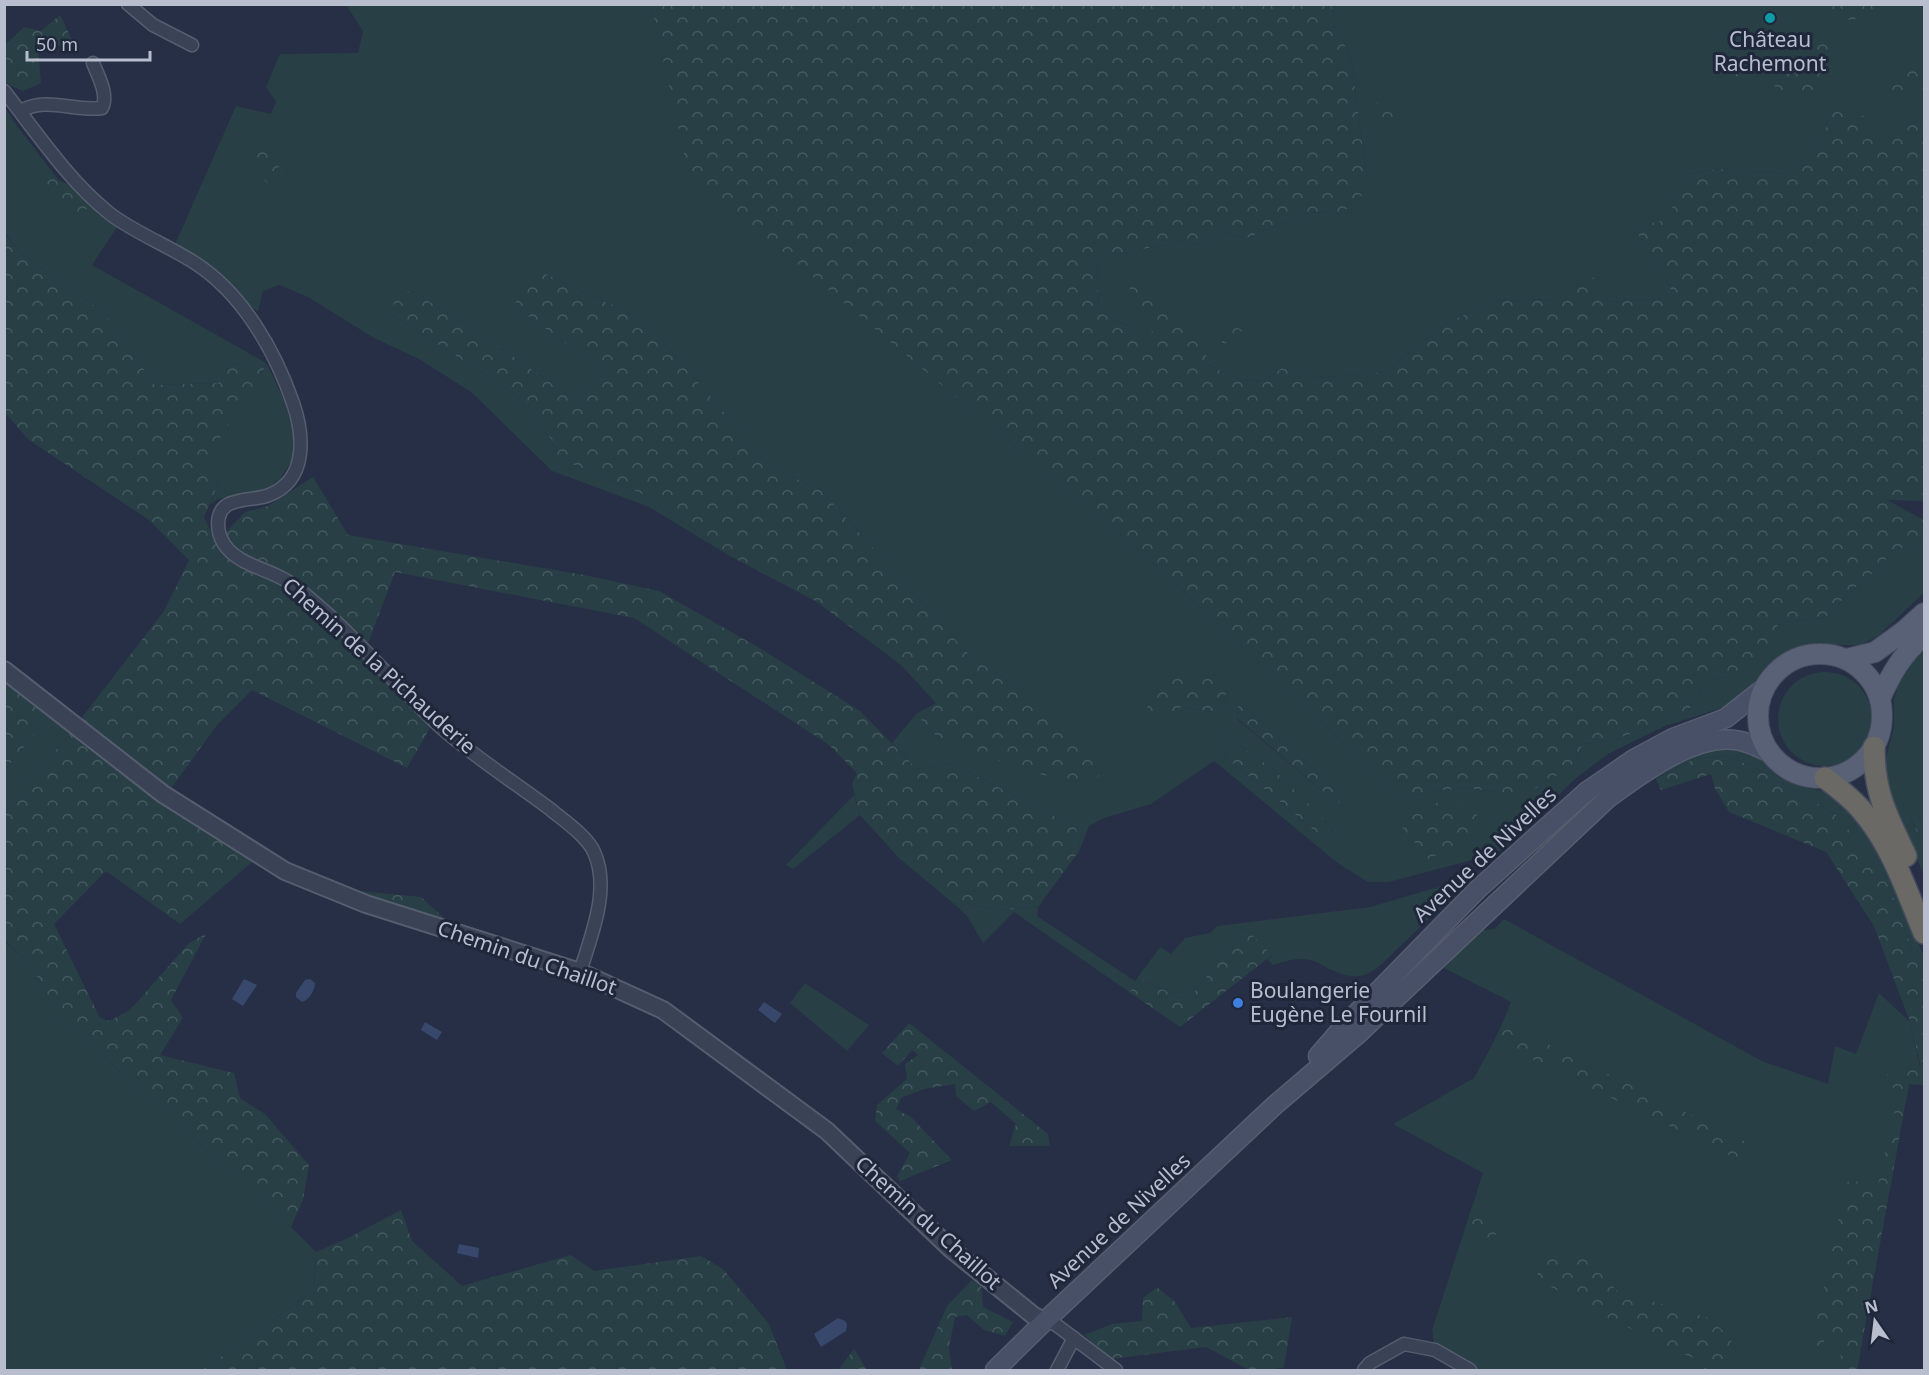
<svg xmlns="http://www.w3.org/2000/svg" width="1929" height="1375" viewBox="0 0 1929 1375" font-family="'Noto Sans',sans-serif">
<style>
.green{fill:#283f46;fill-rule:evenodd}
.forest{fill:url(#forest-crowns)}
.water{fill:#38486d}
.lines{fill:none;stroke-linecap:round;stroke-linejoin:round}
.minor-casing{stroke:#565d6f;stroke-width:15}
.tertiary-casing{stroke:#565d6f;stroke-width:20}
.secondary-casing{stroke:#565d6f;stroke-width:21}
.primary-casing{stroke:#444b5e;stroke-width:22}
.trunk-casing{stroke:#424a5c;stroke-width:24}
.minor{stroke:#3a4255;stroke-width:12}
.tertiary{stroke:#3a4255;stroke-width:16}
.secondary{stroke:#485068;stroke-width:18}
.primary{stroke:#586175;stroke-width:20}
.trunk{stroke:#6a6966;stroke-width:21}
.culture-dot{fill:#0f9aa8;stroke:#1f273a;stroke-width:2}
.shop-dot{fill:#3f7fe0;stroke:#1f273a;stroke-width:2}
.labels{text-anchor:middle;stroke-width:6;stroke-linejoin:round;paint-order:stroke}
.poi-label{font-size:21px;fill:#b8bece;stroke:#1f273a}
.street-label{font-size:21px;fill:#b8bece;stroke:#1f273a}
</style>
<defs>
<pattern id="forest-crowns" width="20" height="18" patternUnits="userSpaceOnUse" patternTransform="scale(1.5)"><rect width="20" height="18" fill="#283f46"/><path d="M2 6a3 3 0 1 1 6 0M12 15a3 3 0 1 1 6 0" fill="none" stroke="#455960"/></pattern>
</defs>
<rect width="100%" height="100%" fill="#262f45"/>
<g class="green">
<path d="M346,5h305l38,167 463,390 251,237 31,-8 34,-3 38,5 66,-28 11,-21 28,-3 76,-28 20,-34 26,-2 45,-55 31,-2 22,-5 13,-18 36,-30 12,-16 29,-8 3,-3v53l-46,43 -18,9h-57l-23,11 -32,34 -20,16 -63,20 -57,28 -33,25 -64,63 -16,12 -106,28h-21l-29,-18 -125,-103 -63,43 -47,14 -15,8 -9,24 -4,-23 -125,-64 -34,6 -25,-26 24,-29 23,25 77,-53 -44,-28 -151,-168 -50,-23 -118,-137 -28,-19 -82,-38 -29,33 91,65 -26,32 -69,-49 -97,-63 -21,24 120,77 40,48 6,18 93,40 77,57 -79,-48 -97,-36 -81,-79 -52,-33 -45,-21 -66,-41 -29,-12 -16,6 -5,20 -18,-8 -67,-54 63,-143 35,8 5,-12 -10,-15 14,-33 78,-1 5,-22zM1228,690l-9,23 -37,-6zM1238,705l8,3 97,88 -5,8 -101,-85zM1220,731l53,38 60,62 -6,10 -104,-86 8,-5 -15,-17z"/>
<path d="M1331,5h593v115l-16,4 -33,27 -42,-45 -11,33 -33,35 -69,-5 -35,6 -18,46 -16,2 -13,11 33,53 -6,11 -57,4 -10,-26 -42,23 -60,2 -50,22 -61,49 -70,6 -33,-10 -18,13 -22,-1 -91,-40 -4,8 -17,-21 -31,-15 -2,-54 87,-17 19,6 17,-17 24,9 67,-27 25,1 31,-36 -15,-111z"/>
<path d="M4,105l10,17 47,61 56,44 -25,38 166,93 -29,8 -11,17 -63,2 -51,-72 -84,-61 -15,-19z"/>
<path d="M267,364l18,38 10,37 -2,20 -14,21 -14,10 -47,9 -8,6 8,-20 -14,-23z"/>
<path d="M1924,649v176l-6,-11 -8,3 14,32v26l-39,-90 -1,-18 10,-40v-27l4,-15 20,-30z"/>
<circle cx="1825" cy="719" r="47"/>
<path d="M55,709l21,17 -71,85v-41z"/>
<path d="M1716,747h19l15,5 14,9 14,15 18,9 30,7 18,9 14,15 37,68 29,73v25l-34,-93 -55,-75 -85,-49 -25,-9 -31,3 -49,25 3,-8 43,-22z"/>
<path d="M854,795l6,20 -67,54 -7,-4z"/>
<path d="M1445,885l7,4 2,5 -71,69c-20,18 -32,16 -56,5 -5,-3 -11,-7 -17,-8 -13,-3 -24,1 -37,5l-6,-6 5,-3 -27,-28 -6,4 -42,58 -16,8 -39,-18 -13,12 -115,-80 -31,31 -16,-27 -14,-13 52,7 33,-3 -1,9 98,65 25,-34 11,7 14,-16 25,-5 7,-7 153,-19z"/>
<path d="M1504,919l258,142 66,23 7,-38 21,8 23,-61 31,29 14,63 -15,-1 -52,286h-387l-35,-20 -3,-20 51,-157 -90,-49 81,-46 24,-44 13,-32 -71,-36 34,-35 20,-2z"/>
<path d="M4,941l27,23 25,49 235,214 25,25 -2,39 -112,79h-197z"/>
<path d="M805,983l64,42 -22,26 -57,-48z"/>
</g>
<g class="forest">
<path d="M651,5h680l21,61 15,111 -8,27 -23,9 -25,-1 -67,27 -24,-9 -17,17 -19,-6 -87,17 2,54 31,15 17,20 4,-7 1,-10 -5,-6 -2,-12 -10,-1 -7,-10 2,-14c12,-2 17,1 22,12 18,4 26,14 31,30l26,7 -4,28 37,16 22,1 18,-13 33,10 70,-6 61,-49 50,-22 60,-2 42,-24 10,27 57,-4 6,-11 -33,-53 13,-11 16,-3 18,-45 35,-6 69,5 33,-35 11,-33 37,12 7,16 -2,16 33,-26 16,-4v381l-37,-1 37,20v20l-3,3 -29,8 -12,16 -36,30 -13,18 -22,5 -31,2 -6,27 -39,28 -26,2 -20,34 -76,28 -28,3 -11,21 -32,22 -34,6 -38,-5 -34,3 -31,8 -251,-237 -464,-390z"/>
<path d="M1829,5v-1l51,1 -28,16 -22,-9z"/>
<path d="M60,15l14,29 -36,4 3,35 -18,8 -18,-8v-38l19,-18 17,4z"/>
<path d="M1829,43v20l-11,28 -31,5 -19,-15 9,-17 6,-7 7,2 17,-12z"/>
<path d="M1754,51l4,14 -9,11 -12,2 -10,-7 8,-19z"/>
<path d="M1924,63v26l-30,6 -4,-12 19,-14z"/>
<path d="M1382,98l13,8 -1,15 -11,8 -11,-6 -2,-13z"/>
<path d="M265,149l20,26 -4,11 -13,-2 -19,-20 8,-14z"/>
<path d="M47,176c17,8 38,10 44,30l-13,9 -17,-5 -17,-22z"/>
<path d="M4,233l16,19 84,61 51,72 63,-2 11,-17 29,-8 9,6 -62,98 13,23 -14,32 12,26 29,-31 23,-6 45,-29 35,58 236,40 75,16 99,56 102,64 57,58 34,-6 125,64 4,23 -42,57 -33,3 -52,-7 -54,-45 -39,-43 -8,-31 5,-11 -28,-28 -195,-127 -239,-46 -28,74 64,80 -24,42 -155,-78 -35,35 -48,66 -89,-71 84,-109 25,-51 -40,-40 -120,-80 -24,-27z"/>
<path d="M543,273l82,38 28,19 118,137 50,23 151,168 44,28 79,75 4,15 -14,9 -54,-13 -92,-33 -23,-25 20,-11 -35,-38 -84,-63 -89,-47 -77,-57 -93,-40 -6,-18 -40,-48 -120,-77 3,-21 18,-3 97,63 69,49 26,-32 -91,-65c6,-14 14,-27 29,-33z"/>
<path d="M1229,324l13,6 -4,15 -16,-2 -2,-13z"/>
<path d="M5,670l50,39 -50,61z"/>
<path d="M1178,674l33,3 17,13 -9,23 -37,-6 -24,11 -11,-9 4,-21z"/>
<path d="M1238,705l8,3 97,88 -5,8 -101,-86z"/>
<path d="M76,726l184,129 -80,69 -74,-53 -52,53 46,94 9,3 21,-11 59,-67 17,-9 -35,66 12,18 -23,37 74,18 6,25 25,16 44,51 -6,35 -12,27 -235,-214 -25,-49 -26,-23v-130z"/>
<path d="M1220,731l53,38 49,48 11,15 -6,9 -104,-86 8,-5 -16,-18z"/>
<path d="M1725,756l25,9 85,49 30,35 25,40 34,93v103l-15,-1 -52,286h-14l-5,-29 -9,-16 -9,31 -9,-8 35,-166 18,-1 12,12 23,-101 -15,-11 6,-12 31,-1 -11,-46 -36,-96 -48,-74 -97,-40 -14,-23 -4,-15 -50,16 -5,-11 38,-20z"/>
<path d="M1436,803c17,1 37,2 46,18l-13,21 -41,17 -30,-37z"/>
<path d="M1918,814l6,11v24l-14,-33z"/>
<path d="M359,891l62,6 22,20 -4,4 -77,-24z"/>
<path d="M1245,928l27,27 -92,72 -51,-35 13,-12 39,18 16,-8 42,-58z"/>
<path d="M1503,1022l249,123 4,8 -5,13 -257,-125z"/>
<path d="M909,1023l139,111 2,12h-41l7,-22 -25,-22 -17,9 -18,-15 -1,-12 -31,5 -23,9 -5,11 15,8 41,43 -52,21 -3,-5 13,-23 -35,-32 2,-16 30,-26 -2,-15 13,-9 -6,-5 -14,16 -16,-13z"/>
<path d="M1473,1205l25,15 -2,14 -7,7 -22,-19z"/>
<path d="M401,1210l11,31 50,45 109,-31 23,16 107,-15 22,13 46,55 18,46h-585l112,-79 2,-39 30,-13z"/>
<path d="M1578,1248l39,43 92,27 23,21 -9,31h-18l-4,-8 -116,-55 -49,-29 10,-29 18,6z"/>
<path d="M972,1280l9,5 2,22 30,15 -8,14 -21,-6 -17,-15 -12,2 -6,30 3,23h-32v-3l27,-61z"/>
<path d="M1157,1287l18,15 16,26 101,-11 -8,50 -16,3h-19l-43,-23 -95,12 -27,-24 28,-11 30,-3 1,-23z"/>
<path d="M854,1349l13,21h-29z"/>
</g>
<g class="water">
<path d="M244,979l13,6 -14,21 -11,-7z"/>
<path d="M310,979l5,4c0,7 -6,17 -13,19l-6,-5v-4l9,-13z"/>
<path d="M764,1002l18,12 -7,9 -17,-13z"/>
<path d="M425,1022l17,10 -5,8 -16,-10z"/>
<path d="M459,1244l20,4 -1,10 -21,-5z"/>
<path d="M838,1318l7,3 2,3 -1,7 -25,16 -7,-13z"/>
</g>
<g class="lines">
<defs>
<g id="minor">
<path d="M128,4l25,21 39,20"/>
<path d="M4,91c33,42 64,89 105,122 24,19 60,33 86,50 48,31 80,88 98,140 11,32 15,77 -24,92 -12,5 -30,3 -42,10 -13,9 -10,28 -3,39 15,23 49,25 69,41 44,33 82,77 121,116 10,10 20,21 31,30 33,28 70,52 105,78 13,11 37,27 44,43 17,37 -3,84 -14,120"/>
<path d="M21,111c25,-15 53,1 81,-3 7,-13 -4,-32 -9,-45"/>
<path d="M1045,1321l10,3 61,46"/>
<path d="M1057,1370l17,-32"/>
<path d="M1364,1370l6,-7 34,-19 31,6 35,20"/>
</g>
<path id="tertiary" d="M4,670l159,124 122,77 81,33 214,68 83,38 164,121 124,118 83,67 11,5"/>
<g id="secondary">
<path d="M1318,1056l26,-30 134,-137 108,-97 48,-33 39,-21 53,-20 38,-30"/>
<path d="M995,1370l50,-49 230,-216 82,-70 250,-236c33,-24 85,-64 128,-59 12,1 25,8 35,13"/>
</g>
<g id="primary">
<circle cx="1820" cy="716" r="62"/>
<path d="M1847,659l28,-7 29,-21 20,-18"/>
<path d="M1880,699c11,-26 23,-45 44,-64"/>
</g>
<g id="trunk">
<path d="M1874,747c0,46 13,69 32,109"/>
<path d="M1825,778c13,10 28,21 38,34 29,34 44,80 61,121"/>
</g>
</defs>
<use href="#minor" class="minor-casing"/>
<use href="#tertiary" class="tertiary-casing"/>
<use href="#secondary" class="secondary-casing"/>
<use href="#primary" class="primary-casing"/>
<use href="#trunk" class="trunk-casing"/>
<use href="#minor" class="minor"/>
<use href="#tertiary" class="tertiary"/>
<use href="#secondary" class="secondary"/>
<use href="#primary" class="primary"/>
<use href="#trunk" class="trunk"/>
</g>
<circle class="culture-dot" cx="1770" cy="18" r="6"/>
<circle class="shop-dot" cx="1238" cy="1003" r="6"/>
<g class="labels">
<g class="poi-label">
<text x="1770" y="47">Château<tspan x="1770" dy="24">Rachemont</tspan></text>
<text x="1250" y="998" text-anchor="start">Boulangerie<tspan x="1250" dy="24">Eugène Le Fournil</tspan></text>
</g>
<g class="street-label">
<text transform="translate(379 666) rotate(42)" y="7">Chemin de la Pichauderie</text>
<text transform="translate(1485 855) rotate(-43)" y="7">Avenue de Nivelles</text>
<text transform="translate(527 958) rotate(19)" y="7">Chemin du Chaillot</text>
<text transform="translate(1119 1221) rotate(-43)" y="7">Avenue de Nivelles</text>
<text transform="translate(928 1223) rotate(42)" y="7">Chemin du Chaillot</text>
</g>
</g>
<rect width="1929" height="1375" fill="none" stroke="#b8bece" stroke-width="12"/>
<g transform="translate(1875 1321) rotate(346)" stroke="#1f273a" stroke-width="4.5" paint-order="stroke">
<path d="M0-4.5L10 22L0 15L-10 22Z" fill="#b8bece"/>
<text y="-9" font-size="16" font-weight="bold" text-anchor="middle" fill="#b8bece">N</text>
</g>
<path d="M27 51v9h123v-9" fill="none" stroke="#b8bece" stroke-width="3"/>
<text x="36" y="51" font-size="18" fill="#b8bece" stroke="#1f273a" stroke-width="4.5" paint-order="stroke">50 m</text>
</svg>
